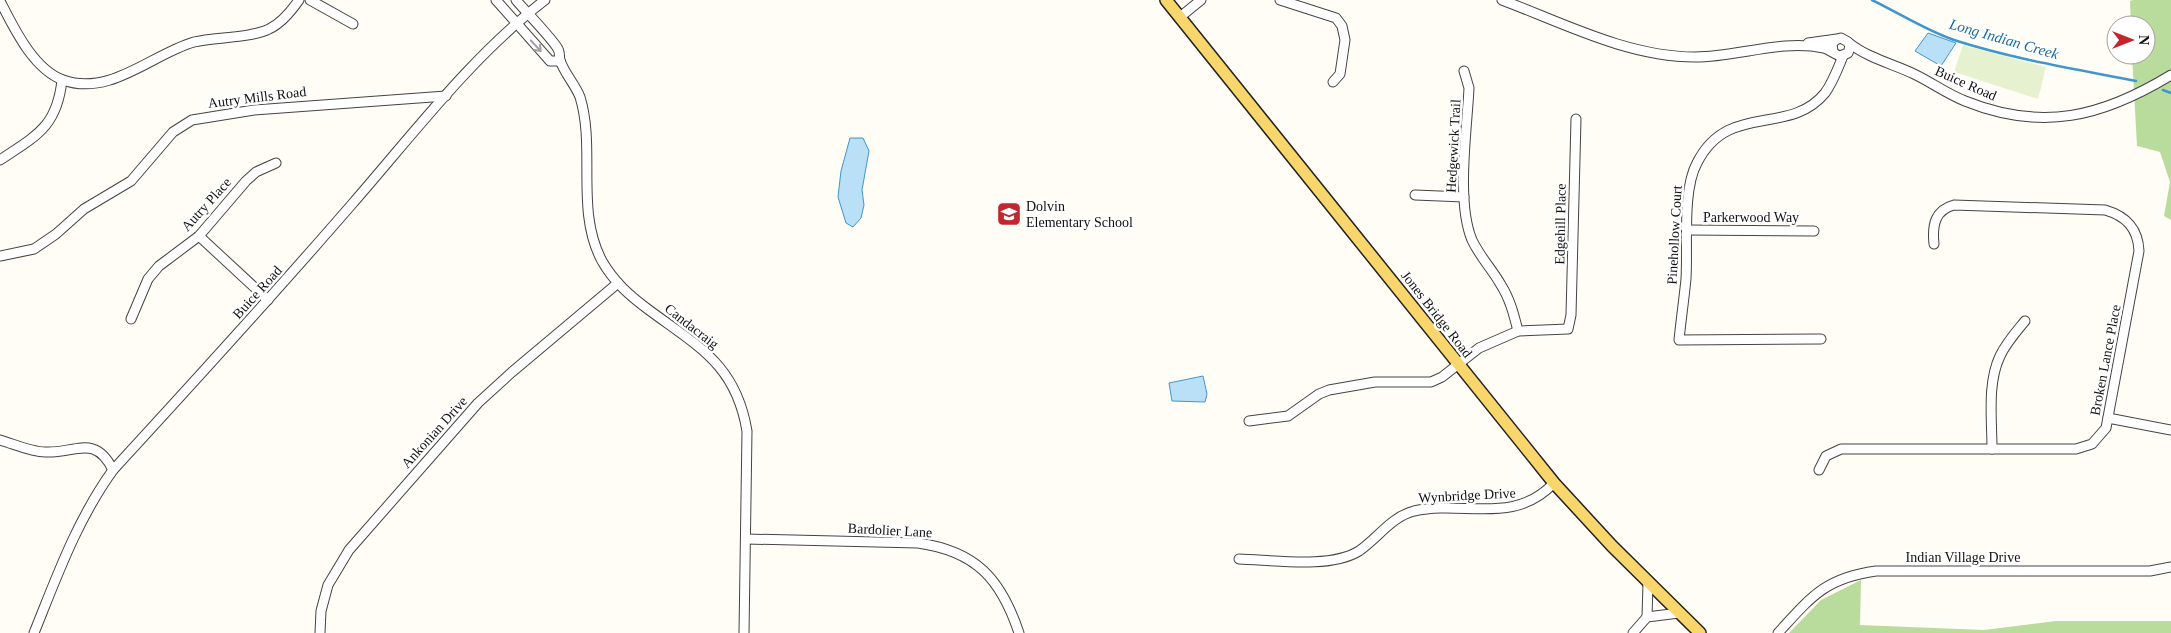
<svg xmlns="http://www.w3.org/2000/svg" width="2171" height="633" viewBox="0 0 2171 633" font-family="'Times New Roman',serif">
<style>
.forest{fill:#b9dc9c}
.pitch{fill:#e6f2cf}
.water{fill:#b9e0f7;stroke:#3f96cf}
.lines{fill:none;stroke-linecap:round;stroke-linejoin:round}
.stream{stroke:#3f96cf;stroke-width:2.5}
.minor-casing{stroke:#444;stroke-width:11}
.major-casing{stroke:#222;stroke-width:14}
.minor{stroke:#fff;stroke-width:9}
.major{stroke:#f9d66b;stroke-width:11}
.oneway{stroke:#a0a0a0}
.labels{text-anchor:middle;stroke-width:5;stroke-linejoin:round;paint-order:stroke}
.street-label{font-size:14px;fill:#111;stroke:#fff}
.poi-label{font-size:14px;fill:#111;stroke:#fff;text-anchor:start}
.water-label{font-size:15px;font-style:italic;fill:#1768a6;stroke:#fff}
</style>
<rect width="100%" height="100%" fill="#fffdf5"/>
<g class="forest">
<path d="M2133,0h38v220l-7,-4 6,-34 -10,-30 -23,-6 -5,-91h14v-30h-15l-1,-24z"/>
<path d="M1861,580l-1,45 124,5 72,-9h115v12h-382l32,-33z"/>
</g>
<path class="pitch" d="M1963,45l83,22 -8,32 -84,-27z"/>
<g class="water">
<path d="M1928,33l28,10 -15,23 -26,-15z"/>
<path d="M850,138h13l6,13 -7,39 2,15 -3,13 -8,9 -7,-4 -8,-26 3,-26z"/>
<path d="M1203,376l4,18 -2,8 -33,-1 -3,-18z"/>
</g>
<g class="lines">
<g class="stream">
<path d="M1872,0c27,13 53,30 82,40 59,19 121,29 182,41"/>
<path d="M2163,90l8,3"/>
</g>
<defs>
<g id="minor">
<path d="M310,0l43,24"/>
<path d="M496,0l54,61h10"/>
<path d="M516,0c9,11 36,38 42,49 2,3 1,8 2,11 4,13 15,24 20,37 16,52 -5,114 22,164 12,21 28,35 47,49 50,37 87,55 98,121l-3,202"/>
<path d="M1280,0l56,18 6,8 3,14 -5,34 -7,8"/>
<path d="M1502,0c61,23 126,57 193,57 43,0 86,-18 129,-9 6,2 10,6 16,8l8,-3 2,-6 -2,-5 -7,-4 -6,2 -3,5 1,6"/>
<path d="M0,1c14,27 33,68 63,79 47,17 89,-26 131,-38 21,-5 58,-4 75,-13 11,-5 23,-19 30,-29"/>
<path d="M1180,17l21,-17"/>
<path d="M1808,43l29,-4"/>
<path d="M1849,43c19,15 44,21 65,31 17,8 33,20 51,27 77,31 137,16 206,-26"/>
<path d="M1464,71l5,17c-2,42 -13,114 3,152 8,17 20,29 29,45 9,14 13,30 17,46"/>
<path d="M0,160c36,-24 57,-33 62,-80"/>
<path d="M1415,195l49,2"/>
<path d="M1688,230l126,1"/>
<path d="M199,236l69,64"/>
<path d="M0,256l34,-7 22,-15 28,-25 47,-28 42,-49 19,-12 62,-10 192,-14"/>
<path d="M131,319l17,-40 11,-13 40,-30 47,-55 10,-9 20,-9"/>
<path d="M1821,339l-142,1c2,-20 5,-41 7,-61 2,-32 -4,-89 11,-116 31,-62 92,-26 128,-70 8,-11 13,-25 18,-37"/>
<path d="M2108,418l63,12"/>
<path d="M1249,421l39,-5 31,-22 10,-4 46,-8h56l11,-5 37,-29 39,-17 50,-2 3,-14 5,-196"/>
<path d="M0,440c14,4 31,12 45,12 29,2 50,-19 68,18"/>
<path d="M1992,449c0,-29 -5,-66 8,-93 6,-13 16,-24 25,-35"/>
<path d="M1819,470l7,-14 15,-7h235l16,-5 14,-16 33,-177c-1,-23 -13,-35 -34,-41l-151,-5c-19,5 -22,20 -20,39"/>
<path d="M746,539l172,4c58,8 83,36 101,90"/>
<path d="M1239,559c34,1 91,10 120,-8 19,-13 32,-34 55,-40 51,-11 99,15 140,-28"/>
<path d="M1648,583l-1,34 32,-4"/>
<path d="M34,633c23,-57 43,-113 79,-163 81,-88 162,-177 240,-267 61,-70 119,-147 192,-203"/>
<path d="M320,633l1,-22 7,-26 21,-35 129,-147 34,-31 106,-89"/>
<path d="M1633,633l14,-16"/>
<path d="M1778,633c33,-36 47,-55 98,-62h274l21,-4"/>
</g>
<path id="major" d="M1166,0l388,483 58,63 88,87"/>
</defs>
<use href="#minor" class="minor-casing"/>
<use href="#major" class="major-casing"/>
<use href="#minor" class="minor"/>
<use href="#major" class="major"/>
</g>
<defs><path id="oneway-shaft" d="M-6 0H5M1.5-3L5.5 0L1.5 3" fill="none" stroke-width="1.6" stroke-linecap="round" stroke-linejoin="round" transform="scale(1.25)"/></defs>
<use class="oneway" href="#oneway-shaft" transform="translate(536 46) rotate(47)"/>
<defs>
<symbol id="school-square" viewBox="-11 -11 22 22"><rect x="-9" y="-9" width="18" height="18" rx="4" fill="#c4262e" stroke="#fff"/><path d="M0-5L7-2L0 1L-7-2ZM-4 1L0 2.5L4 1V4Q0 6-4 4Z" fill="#fff"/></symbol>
</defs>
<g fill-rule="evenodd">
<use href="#school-square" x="995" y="200" width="28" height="28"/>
</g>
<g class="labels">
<g class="street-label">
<text transform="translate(1966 83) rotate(24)" y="5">Buice Road</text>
<text transform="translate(257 97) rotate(-7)" y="5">Autry Mills Road</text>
<text transform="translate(1453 146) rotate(-87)" y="5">Hedgewick Trail</text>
<text transform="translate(206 204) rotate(-48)" y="5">Autry Place</text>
<text x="1751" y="222">Parkerwood Way</text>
<text transform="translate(1560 224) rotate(-89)" y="5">Edgehill Place</text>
<text transform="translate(1674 235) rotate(-87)" y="5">Pinehollow Court</text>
<text transform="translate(257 292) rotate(-48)" y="5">Buice Road</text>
<text transform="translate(1437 314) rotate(52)" y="5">Jones Bridge Road</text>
<text transform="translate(692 326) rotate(38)" y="5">Candacraig</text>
<text transform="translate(2105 360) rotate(-79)" y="5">Broken Lance Place</text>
<text transform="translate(434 432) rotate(-48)" y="5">Ankonian Drive</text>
<text transform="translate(1467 495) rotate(-3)" y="5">Wynbridge Drive</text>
<text transform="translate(890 530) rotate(3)" y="5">Bardolier Lane</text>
<text x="1963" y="562">Indian Village Drive</text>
</g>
<g class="poi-label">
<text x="1026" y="211">Dolvin<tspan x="1026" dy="16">Elementary School</tspan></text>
</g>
<g class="water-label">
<text transform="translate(2004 39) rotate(16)" y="5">Long Indian Creek</text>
</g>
</g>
<g transform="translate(2131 40) rotate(90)"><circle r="24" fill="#ffffff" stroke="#a0a0a0"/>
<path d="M0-4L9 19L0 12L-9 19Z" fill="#c4262e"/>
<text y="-8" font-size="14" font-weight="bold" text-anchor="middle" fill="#111111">N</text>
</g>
</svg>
